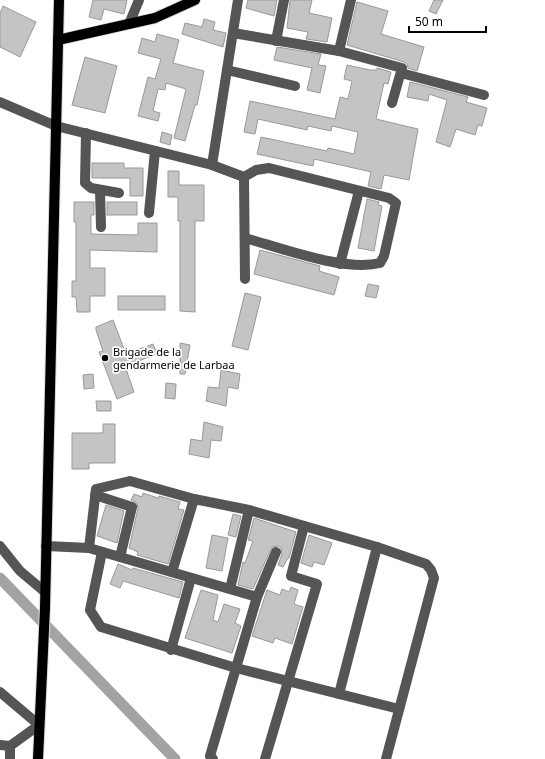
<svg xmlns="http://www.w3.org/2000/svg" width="545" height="759" viewBox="0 0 545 759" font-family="'Noto Sans',sans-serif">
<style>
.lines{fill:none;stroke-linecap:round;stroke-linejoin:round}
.canal{stroke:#a3a3a3;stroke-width:11}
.building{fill:#c4c4c4;stroke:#999}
.major-casing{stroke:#dbdbdb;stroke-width:12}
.minor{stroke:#555;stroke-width:10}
.major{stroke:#000;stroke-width:10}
.poi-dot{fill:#000;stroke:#fff;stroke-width:1.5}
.labels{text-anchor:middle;stroke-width:3.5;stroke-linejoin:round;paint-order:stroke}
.poi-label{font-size:11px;fill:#000;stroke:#fff;text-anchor:start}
</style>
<rect width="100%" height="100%" fill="#fff"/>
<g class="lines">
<path class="canal" d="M0,578l175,181"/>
</g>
<g class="building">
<path d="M93,0h34l-3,14 -20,-5 -3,11 -12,-3z"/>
<path d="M248,0h29l-3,16 -28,-8z"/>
<path d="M290,0h22l-3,13 23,5 -5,24 -21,-3 2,-7 -21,-4z"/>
<path d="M434,0h9l-7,14 -7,-3z"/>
<path d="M357,2l31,9 -7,23 43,13 -7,24 -9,-3 -1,-4 -3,-2 -57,-17z"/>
<path d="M3,6l33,16 -16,35 -20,-10v-34z"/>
<path d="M204,19l11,3 -2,8 13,3 -3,14 -41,-13 3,-11 17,4z"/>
<path d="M157,34l22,6 -6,23 31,8 -7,34h-2l-10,36 -11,-3 12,-49 -20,-6 -1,7 -7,-1 -5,22 7,2 -2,8 -20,-5 10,-39 7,2 6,-20 -23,-6 4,-15 13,4z"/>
<path d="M277,47l44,7 -3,11 8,1 -6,27 -13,-3 5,-22 -38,-8z"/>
<path d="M85,57l32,9 -12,47 -33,-8z"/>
<path d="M347,65l23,5h7v-2l14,4 -3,12 -4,-1 -8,36 42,10 -9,51 -25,-5 -3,14 -13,-3 3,-14 -4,-1 -53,-12 -1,7 -56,-12 4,-17 66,14 1,-3 26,6 4,-22 -26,-6 -1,5 -23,-5 -1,4 -49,-11 -3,15 -11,-2 6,-31 85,18 5,-22 8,2 4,-18 -8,-2z"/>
<path d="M410,82l58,15 -2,5 21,6 -5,18 -4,-1 -3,10 -19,-6 -6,18 -14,-5 11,-42 -18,-6 -1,7 -21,-4z"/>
<path d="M162,132l10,3 -2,10 -10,-3z"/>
<path d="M92,163h32v5h19v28h-13v-18h-38z"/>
<path d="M168,171h11v14h25v36h-9v91l-15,-1v-90h-2v-24h-10z"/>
<path d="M367,199l12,3 -1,3 4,1 -8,45 -16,-3z"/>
<path d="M74,202h20v13h-3v19l47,1v-12h19v29l-67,-2v18h15v28h-15v16h-13l-1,-15h-4v-16h4v-59h-2z"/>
<rect x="107" y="202" width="30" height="13"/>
<path d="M260,250l60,16 -1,5 20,6 -5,18 -80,-21z"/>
<path d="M368,284l11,2 -3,12 -11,-2z"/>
<path d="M245,293l16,4 -13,53 -16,-4z"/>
<rect x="118" y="296" width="47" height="14"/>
<path d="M113,320l13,34 27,-10 4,10 -32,12 9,26 -17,7 -18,-47 4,-1 -7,-21v-3z"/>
<path d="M180,343l10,2 -5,29h-5z"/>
<path d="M221,370l19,4 -2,15 -10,-2 -2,19 -20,-5 2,-14 11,1z"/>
<path d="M93,374l1,14 -10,1 -1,-14z"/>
<path d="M166,383l10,1 -1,15 -10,-1z"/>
<path d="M96,401h15v10h-14z"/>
<path d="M204,422l19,5 -2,14 -10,-1 -2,18 -20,-4 2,-15 11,2z"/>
<path d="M103,424h12v39h-26v6h-17v-36h31z"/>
<path d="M143,493l15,5 1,-2 21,6 -2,7 6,1 -16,54 -31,-9 1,-3 -9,-4 9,-40 -1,-5 -6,-3 3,-6 8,3z"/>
<path d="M106,505l18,6 -7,32 -20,-7z"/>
<path d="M233,514l8,2 -5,21 -8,-2z"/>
<path d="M254,518l42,14 -7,26h-1l-5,9 -5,-2 4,-11 -1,-6 -3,-2 -6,1 -19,42 -15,-4 5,-23 2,1 8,-22 -5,-1z"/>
<path d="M212,535l16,3 -6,33 -16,-3z"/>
<path d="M309,535l23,8 -8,22 -10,-3 -2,5 -11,-4z"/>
<path d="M118,564l14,6 1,-2 50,14 -4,16 -56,-17 -3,7 -10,-4z"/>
<path d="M291,587l7,3 -4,14 9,3 -11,37 -17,-6 -2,5 -21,-7 15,-46 13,5 2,-6 7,3z"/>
<path d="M201,590l17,5 -5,25 5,2 6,-18 16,5 -5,14 6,3 -9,27 -47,-15z"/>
</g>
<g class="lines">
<defs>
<g id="major">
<path d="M58,40l97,-22 40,-18"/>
<path d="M38,759l7,-151 14,-608"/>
</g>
</defs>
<use href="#major" class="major-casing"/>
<g class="minor">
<path d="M129,24l10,-24"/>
<path d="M233,33l106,18 63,17 -10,35"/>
<path d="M276,41l8,-41"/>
<path d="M339,51l12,-51"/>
<path d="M227,70l68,16"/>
<path d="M401,73l83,22"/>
<path d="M0,102l56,24 156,39 26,-165"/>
<path d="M86,133l-1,50 6,5 28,5"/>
<path d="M212,165l32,12 12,-7 13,-2 120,30 7,5 -12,53 -4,7c-35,9 -99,-15 -135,-25"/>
<path d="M244,177l1,102"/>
<path d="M100,190l1,37"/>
<path d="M149,213l6,-62"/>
<path d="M340,264l19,-73"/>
<path d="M95,495l37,12 -12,50"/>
<path d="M0,546l20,25 25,21"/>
<path d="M46,546l43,2 168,49"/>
<path d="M89,548l7,-59 34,-8 64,18 55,11 128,37 49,17 5,6 3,8 -48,181"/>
<path d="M102,552l-12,58 11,17 135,41 163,41"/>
<path d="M172,572l22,-73"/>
<path d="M230,589l19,-79"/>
<path d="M171,650l20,-72"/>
<path d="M0,692l39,33 -29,21"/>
<path d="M339,694l38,-147"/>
<path d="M0,745l10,1v13"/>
<path d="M213,759l-3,-3 47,-159 19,-45"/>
<path d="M265,759l52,-175 -26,-8 13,-50"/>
</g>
<use href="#major" class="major"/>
</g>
<circle class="poi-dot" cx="105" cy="358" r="4"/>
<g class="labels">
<g class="poi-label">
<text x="113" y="356">Brigade de la<tspan x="113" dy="13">gendarmerie de Larbaa</tspan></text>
</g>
</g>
<path d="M409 26v6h77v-6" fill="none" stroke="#000000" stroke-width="2"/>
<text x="415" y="26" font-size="12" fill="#000000" stroke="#ffffff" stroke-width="3" paint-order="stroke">50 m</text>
</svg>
